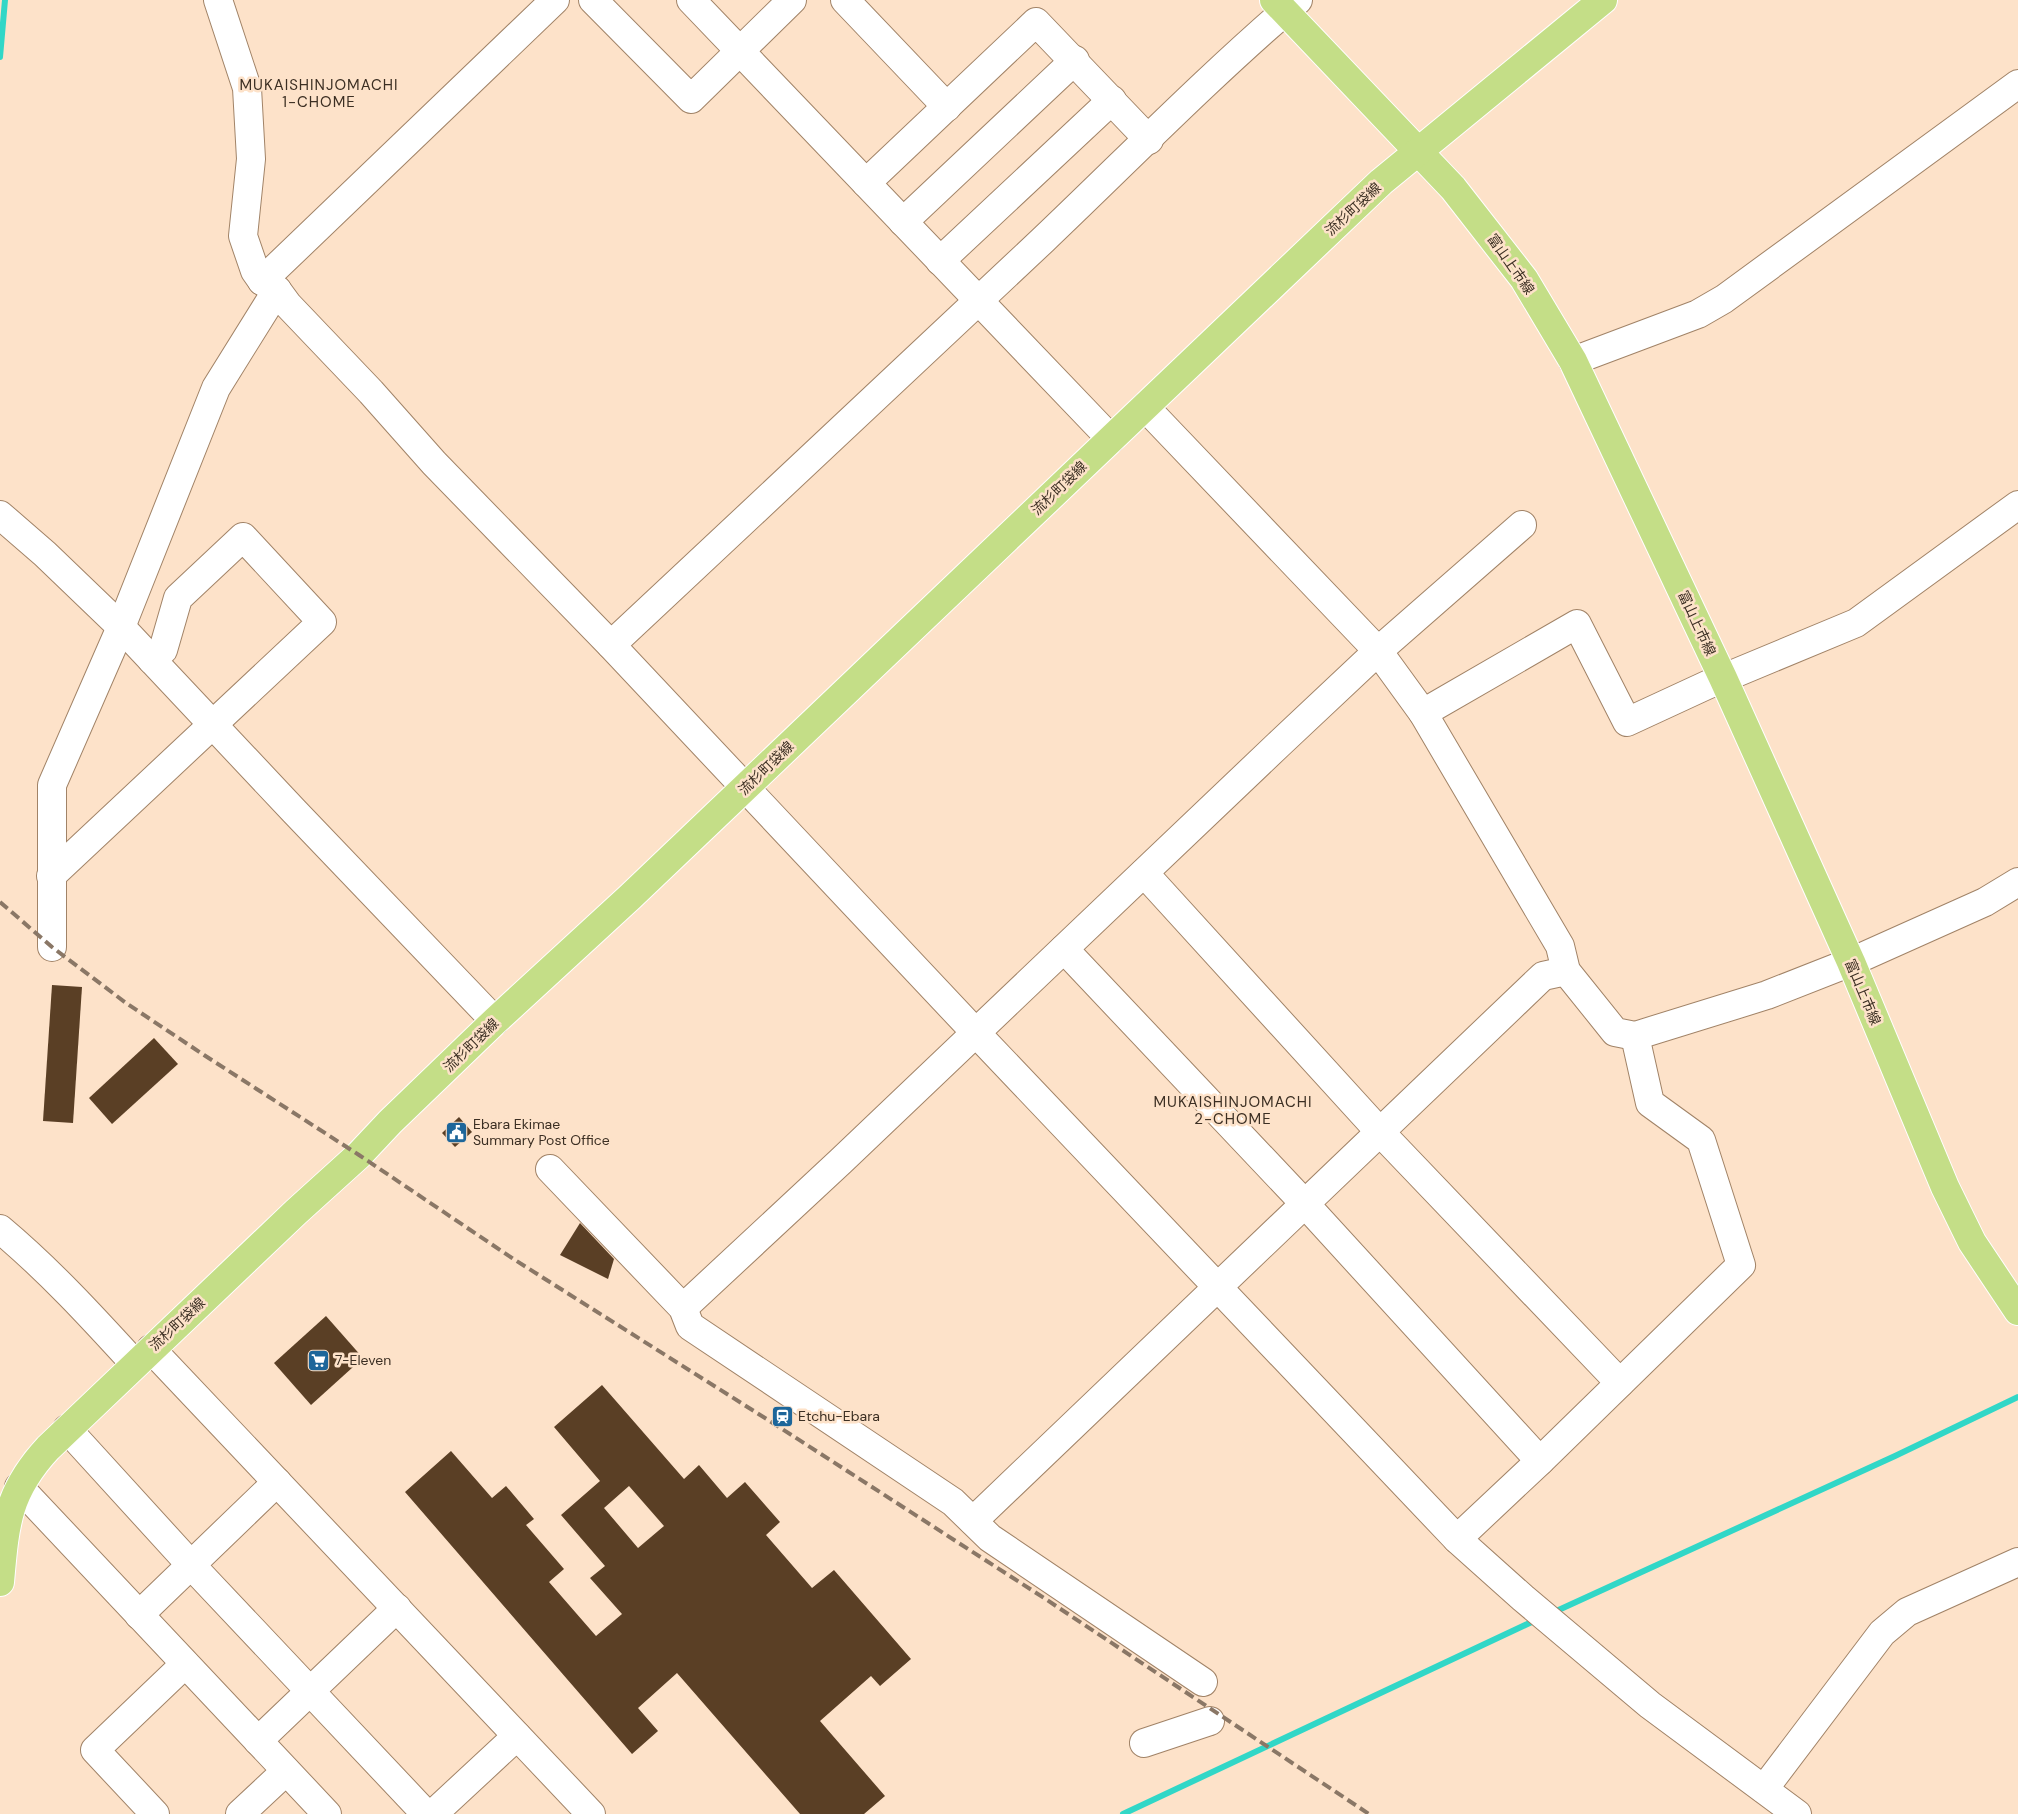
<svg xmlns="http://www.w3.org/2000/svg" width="2018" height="1814" viewBox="0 0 2018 1814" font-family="'DM Sans','Noto Sans JP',sans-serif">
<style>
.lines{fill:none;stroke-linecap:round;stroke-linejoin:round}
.stream{stroke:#31d7c7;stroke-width:6}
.building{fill:#5a3f25;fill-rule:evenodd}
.minor-casing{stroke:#a18367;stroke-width:30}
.major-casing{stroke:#fff;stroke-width:30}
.minor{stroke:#fff;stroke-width:28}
.major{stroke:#c4de87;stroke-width:28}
.rail{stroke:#8a7766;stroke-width:4;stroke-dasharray:10 5;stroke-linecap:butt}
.labels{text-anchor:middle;stroke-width:5;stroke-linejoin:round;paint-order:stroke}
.street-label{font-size:14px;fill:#3c2f23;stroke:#fde2c9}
.poi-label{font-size:14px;fill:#3c2f23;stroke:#fde2c9;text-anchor:start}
.neighbourhood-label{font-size:15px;letter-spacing:1px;fill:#3c2f23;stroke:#fde2c9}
</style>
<rect width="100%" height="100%" fill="#fde2c9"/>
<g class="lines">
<g class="stream">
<path d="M0,57l5,-57"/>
<path d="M1552,1613l343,-157 123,-59"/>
<path d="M1123,1814l415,-195"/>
</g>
</g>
<g class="building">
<path d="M52,985l30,2 -9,136 -30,-2z"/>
<path d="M154,1038l24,26 -66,60 -23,-26z"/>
<path d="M459,1117l13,15 -17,15 -13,-14z"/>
<path d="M580,1223l34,36 -6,20 -48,-24z"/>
<path d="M326,1316l37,42 -52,47 -37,-42z"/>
<path d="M602,1385l82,94 15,-14 28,33 18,-16 35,40 -14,13 46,53 22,-18 77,89 -31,27 -9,-10 -51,45 65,75 -21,18h-64l-123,-141 -39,35 20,23 -26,23 -227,-262 46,-41 41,47 14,-12 28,33 -8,6 38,44 -15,13 47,54 26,-22 -32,-36 15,-12 -44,-51 39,-34 -46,-54zM629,1486l35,40 -26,22 -34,-40z"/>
</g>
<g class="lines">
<defs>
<g id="minor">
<path d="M218,0l29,88 4,71 -8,77 12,35 7,10 15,9 11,15 83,87 63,71 177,182 365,388 481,506 66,59 127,107 147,109"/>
<path d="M593,0l98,99 101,-99"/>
<path d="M691,0l420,439"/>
<path d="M845,0l102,107"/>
<path d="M866,183l170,-161 113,118"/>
<path d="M903,222l172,-162"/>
<path d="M940,261l172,-161"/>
<path d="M262,281l293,-281"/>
<path d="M1573,361l125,-47 26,-15 294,-215"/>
<path d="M1145,407l233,244 45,62 137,233 6,25 49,61 20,4 132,-41 84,-33 134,-60 33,-20"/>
<path d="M0,515l45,39 76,73 173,184 201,210"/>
<path d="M611,645c144,-135 288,-269 432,-405 84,-80 166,-164 255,-240"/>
<path d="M1423,713l154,-89 50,98 80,-37 149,-62 162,-118"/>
<path d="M1144,873l236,259 240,251"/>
<path d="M51,876l271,-254 -79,-85 -65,61 -15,52 -11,10"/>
<path d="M52,947v-162l69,-158 95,-239 61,-98"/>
<path d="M1064,949l242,256 234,256"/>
<path d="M550,1169l133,139 7,18 263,176 37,36 213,144"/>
<path d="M0,1229c49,41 92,88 135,135"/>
<path d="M683,1308l158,-147 437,-416 100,-94 144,-126"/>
<path d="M151,1349l440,465"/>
<path d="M67,1429l124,136 235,249"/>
<path d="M19,1487l308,327"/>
<path d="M973,1521l570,-545 23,-5"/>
<path d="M1457,1539l83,-78 201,-196 -40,-125 -51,-37 -15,-67"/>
<path d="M139,1615l138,-133"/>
<path d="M258,1741l139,-133"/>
<path d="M1144,1743l66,-22"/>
<path d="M1764,1789l118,-156 25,-21 111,-50"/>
<path d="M155,1814l-60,-64 90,-86"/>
<path d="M240,1814l46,-43"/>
<path d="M433,1814l84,-78"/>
</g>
<g id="major">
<path d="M1274,0l179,188 71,91 49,82 150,317 128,284 94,225 27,55 46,69"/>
<path d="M0,1582c5,-57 7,-90 48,-134l248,-236 63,-57 31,-33 105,-101 135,-124 751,-715 222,-182"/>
</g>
</defs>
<use href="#minor" class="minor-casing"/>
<use href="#major" class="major-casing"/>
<use href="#minor" class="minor"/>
<use href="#major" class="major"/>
<path class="rail" d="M0,902l52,45 74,56 78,52 155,100 156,105 261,165 268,173 325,216"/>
</g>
<defs>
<symbol id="civic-square" viewBox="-11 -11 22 22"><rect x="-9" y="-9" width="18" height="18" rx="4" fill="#1d669a" stroke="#fde2c9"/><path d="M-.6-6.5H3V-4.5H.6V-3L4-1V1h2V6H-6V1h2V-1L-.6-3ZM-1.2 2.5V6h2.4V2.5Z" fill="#fff"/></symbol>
<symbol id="supermarket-square" viewBox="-11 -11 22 22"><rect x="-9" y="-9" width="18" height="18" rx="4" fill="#1d669a" stroke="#fde2c9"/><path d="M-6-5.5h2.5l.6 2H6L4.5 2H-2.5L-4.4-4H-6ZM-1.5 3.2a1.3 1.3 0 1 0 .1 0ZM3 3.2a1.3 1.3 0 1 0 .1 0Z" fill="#fff"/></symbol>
<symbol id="station-square" viewBox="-11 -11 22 22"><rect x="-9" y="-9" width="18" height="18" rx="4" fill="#1d669a" stroke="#fde2c9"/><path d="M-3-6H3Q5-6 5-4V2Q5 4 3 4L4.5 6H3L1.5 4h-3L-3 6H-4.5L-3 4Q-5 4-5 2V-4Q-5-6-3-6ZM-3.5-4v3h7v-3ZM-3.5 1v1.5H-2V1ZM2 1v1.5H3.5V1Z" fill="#fff"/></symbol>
</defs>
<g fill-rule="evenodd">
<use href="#civic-square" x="444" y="1120" width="25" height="25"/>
<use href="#supermarket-square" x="306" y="1348" width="25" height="25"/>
<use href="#station-square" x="770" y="1404" width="25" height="25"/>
</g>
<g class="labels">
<g class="street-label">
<text transform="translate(1353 209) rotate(-43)" y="5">流杉町袋線</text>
<text transform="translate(1511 264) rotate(55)" y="5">富山上市線</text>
<text transform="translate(1059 488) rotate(-44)" y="5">流杉町袋線</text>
<text transform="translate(1697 623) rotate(65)" y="5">富山上市線</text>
<text transform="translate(766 768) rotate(-44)" y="5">流杉町袋線</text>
<text transform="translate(1863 992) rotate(67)" y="5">富山上市線</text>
<text transform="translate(471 1045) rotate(-44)" y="5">流杉町袋線</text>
<text transform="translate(177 1324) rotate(-43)" y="5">流杉町袋線</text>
</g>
<g class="poi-label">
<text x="473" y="1129">Ebara Ekimae<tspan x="473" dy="16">Summary Post Office</tspan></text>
<text x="335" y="1365">7-Eleven</text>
<text x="798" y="1421">Etchu-Ebara</text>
</g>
<g class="neighbourhood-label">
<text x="319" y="90">MUKAISHINJOMACHI<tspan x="319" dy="17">1-CHOME</tspan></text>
<text x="1233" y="1107">MUKAISHINJOMACHI<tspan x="1233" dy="17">2-CHOME</tspan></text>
</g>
</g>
</svg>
